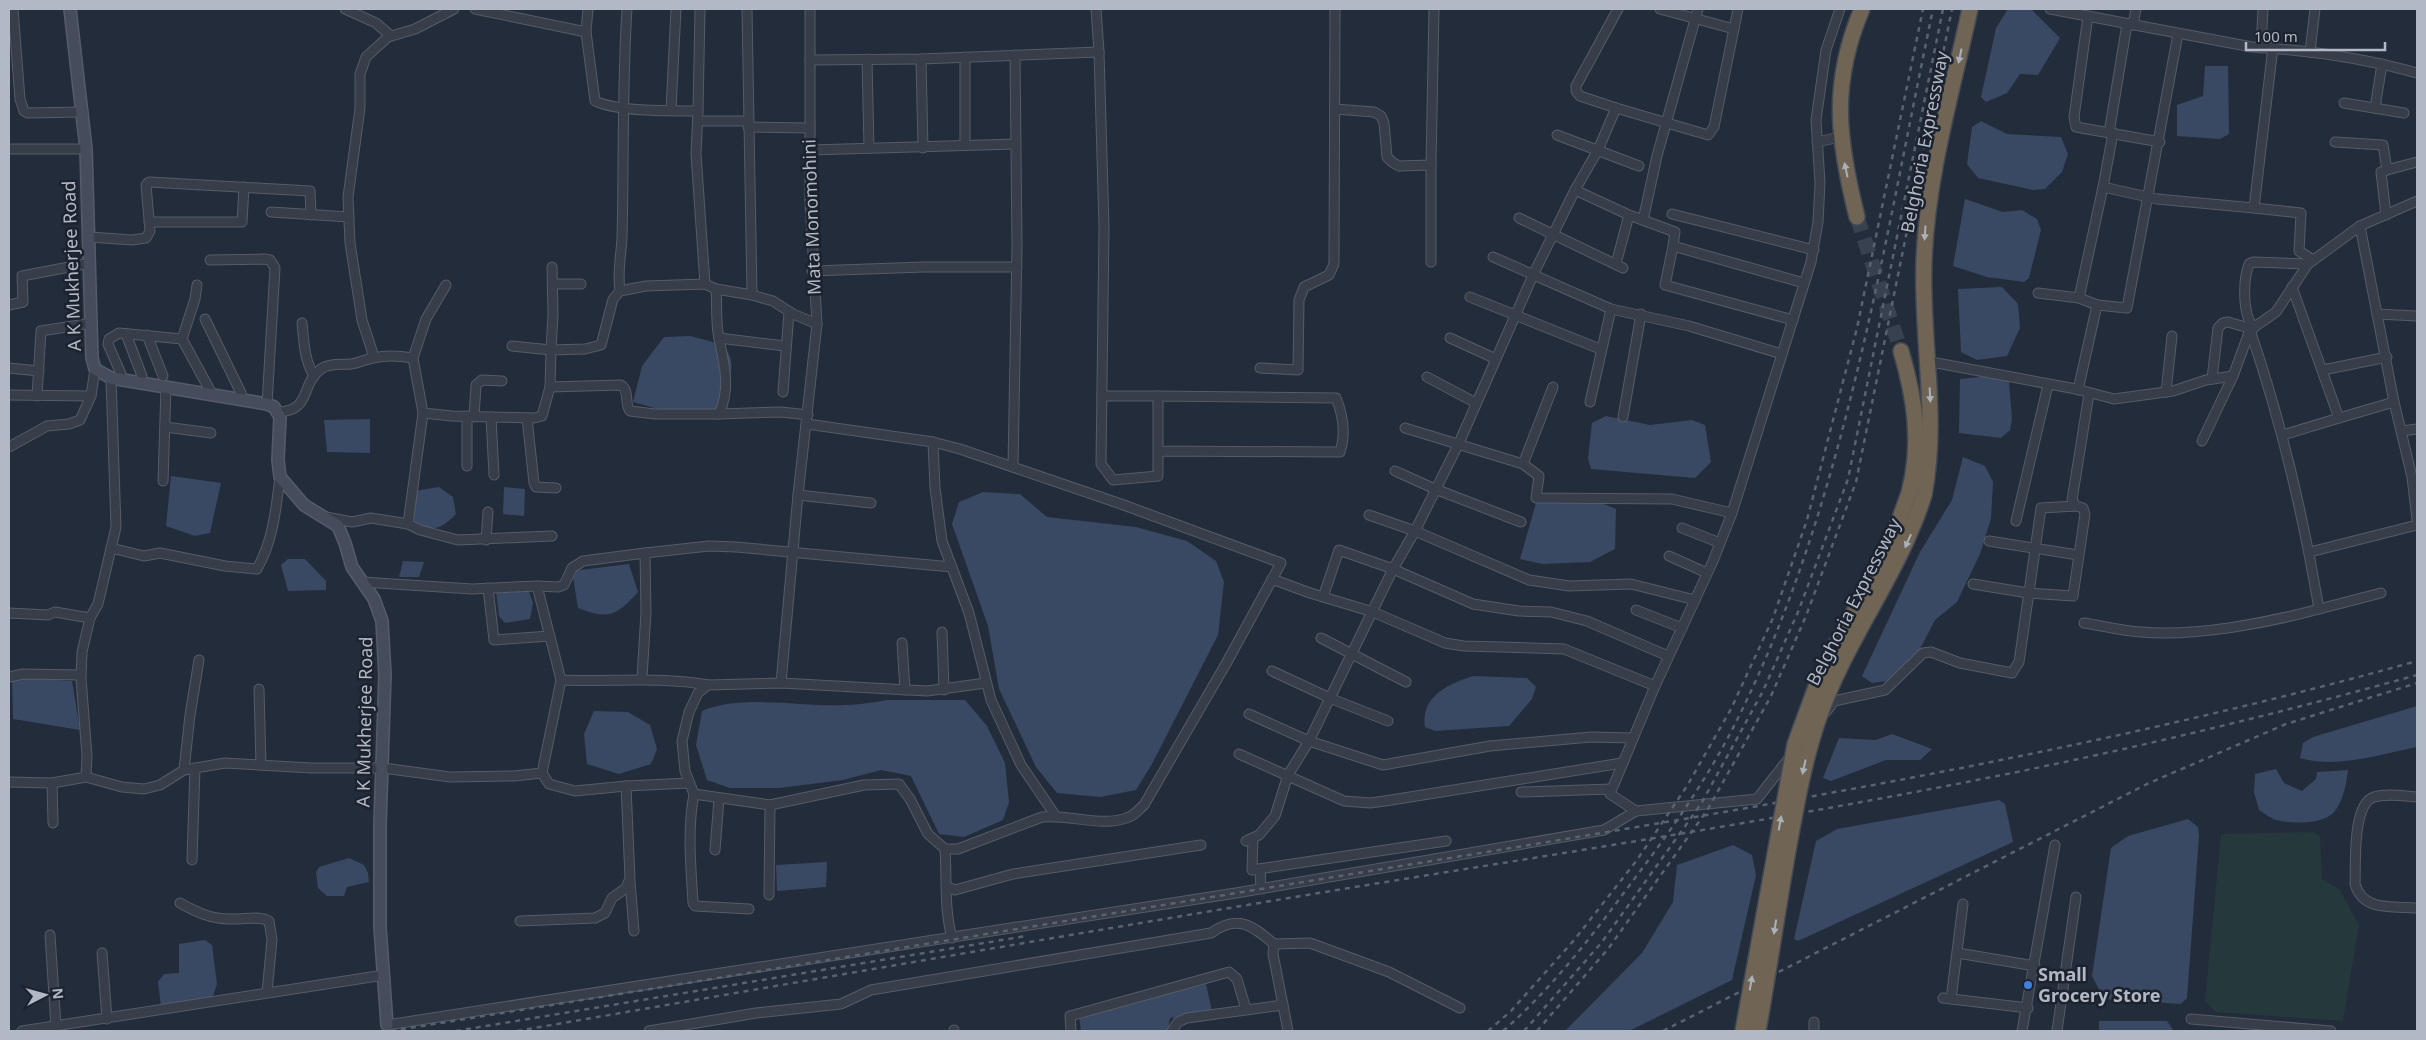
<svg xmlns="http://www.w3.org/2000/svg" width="2426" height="1040" viewBox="0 0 2426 1040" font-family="'Noto Sans',sans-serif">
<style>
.green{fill:#25383b}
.water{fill:#394963}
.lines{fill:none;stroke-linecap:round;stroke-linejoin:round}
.highway-tunnel{stroke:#38414f;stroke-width:15;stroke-dasharray:15 8;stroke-linecap:butt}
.street-casing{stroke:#555c68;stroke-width:11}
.secondary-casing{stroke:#555c68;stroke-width:14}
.highway-casing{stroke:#424955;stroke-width:18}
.street{stroke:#373e4a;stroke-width:9}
.secondary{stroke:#454d5d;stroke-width:11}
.highway{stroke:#706554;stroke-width:15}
.rail{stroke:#596271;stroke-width:2.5;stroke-dasharray:5 5;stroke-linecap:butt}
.highway-bridge-casing{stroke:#424955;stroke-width:18;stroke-linecap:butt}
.highway-bridge{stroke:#706554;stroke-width:15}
.oneway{fill:#abb1bb}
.shop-dot{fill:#3f7fe0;stroke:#1c232f;stroke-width:2}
.labels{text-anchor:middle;stroke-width:5;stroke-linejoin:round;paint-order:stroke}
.street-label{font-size:18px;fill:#b2b9c6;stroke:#1c232f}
.poi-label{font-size:18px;font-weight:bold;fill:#b2b9c6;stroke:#1c232f;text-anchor:start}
</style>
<rect width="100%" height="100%" fill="#232c3a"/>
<path class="green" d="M2314,832l6,5 2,42 18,11 19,35 -16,96 -128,-9 -10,-11 16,-167z"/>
<g class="water">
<path d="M2008,9l24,1 28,28 -22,37 -18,-1 -13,19 -21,9 -5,-5 15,-69z"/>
<path d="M2205,66h23l1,68 -9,5 -43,-3v-31l26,-9z"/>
<path d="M1981,121l26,13 54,3 7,17 -6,18 -17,17 -12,1 -55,-12 -11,-14 5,-37z"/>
<path d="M1965,199l38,13 19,-2 15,9 4,11 -12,48 -5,4 -37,-5 -34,-11z"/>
<path d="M2002,287l16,17 2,24 -13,28 -30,4 -16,-8 -3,-63z"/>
<path d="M690,336c10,3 25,5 33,11 20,15 -1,52 -7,69l-37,-1 -46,-13 9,-36 22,-29z"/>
<path d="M1999,375l10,7 3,37 -2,11 -9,8 -42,-5 1,-54z"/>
<path d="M1606,416l44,9 42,-5 13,5 6,37 -16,16 -104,-9 -3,-11 4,-35z"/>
<path d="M370,419v34l-43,-1 -3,-32z"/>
<path d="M1963,457l22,9 8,16 -2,37 -11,35 -23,48 -22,18 -15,29 -26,31 -22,3 -10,-7 58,-124 32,-52z"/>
<path d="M171,476l50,7 -11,50 -15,3 -29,-10z"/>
<path d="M439,487l14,10 3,17c-15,15 -22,18 -42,10l1,-33z"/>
<path d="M504,487l21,2 -1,27 -21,-2z"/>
<path d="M983,492l37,2 27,23 89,10 51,14 29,20 8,21 -6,53 -66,129 -16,26 -36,7 -43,-4 -21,-26 -37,-78 -11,-63 -36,-102 7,-22z"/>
<path d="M1599,502l17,7 -1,40 -25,13 -48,2 -22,-5 16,-56z"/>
<path d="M288,559h17l21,22v9l-38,1 -7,-26z"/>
<path d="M403,561l21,1 -5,15h-20z"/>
<path d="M629,564l9,28c-22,24 -29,28 -60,16l-6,-37z"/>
<path d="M527,586l6,17 -3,16 -25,4 -6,-7 -3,-25z"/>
<path d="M1473,676l54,2 9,9 -4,12 -23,27 -74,5 -10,-4c-5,-31 24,-43 48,-51z"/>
<path d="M12,677l60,4 8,49 -67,-11z"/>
<path d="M888,700h77l22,26 18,37 4,39 -6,18 -39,17 -25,-3 -28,-58 -30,-6 -38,10 -64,8h-49l-23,-8 -11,-35 6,-34c40,-17 100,-4 143,-6 14,0 29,-3 43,-5z"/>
<path d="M2417,706v41c-36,7 -80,22 -117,11l3,-15 10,-6z"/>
<path d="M594,711l34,1 22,13 7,24 -6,15 -32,10 -32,-10 -3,-30z"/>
<path d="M1892,734l40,15 -12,11h-34l-55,21 -8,-3 16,-40 37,2z"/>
<path d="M2276,769l8,14 18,8 14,-12 1,-7 31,-2c-2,14 -4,29 -13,41 -11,14 -43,13 -59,9 -6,-2 -12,-7 -17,-10l-5,-18 1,-18z"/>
<path d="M1999,800l6,4 8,38 -215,99 -4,-2 22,-98 21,-12z"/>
<path d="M2188,819l10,8 1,9 -12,162 -6,6 -77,-5 -12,-23 19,-128 17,-12z"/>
<path d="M1733,845l19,10 4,20 -24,105 -103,51h-64l77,-78 31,-51 4,-37z"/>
<path d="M349,858l15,7 4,8 1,9 -22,5 -3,9h-17l-9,-8 -2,-16 3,-5z"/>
<path d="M827,862l-1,25 -49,4 -1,-26z"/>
<path d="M205,940l7,5 5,39 -5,15 -51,8 -3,-25 6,-8 15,-1v-29z"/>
<path d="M1206,984l6,27 -42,7 -2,13h-87l-2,-15z"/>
<path d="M2099,1021h68l7,10h-75z"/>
</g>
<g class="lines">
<path class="highway-tunnel" d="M1857,217l44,134"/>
<defs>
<g id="street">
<path d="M13,9l7,90 4,12 4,2 55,-1"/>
<path d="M345,9l31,14 15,13"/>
<path d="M475,9l111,23"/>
<path d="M588,9l-2,23 9,69c24,11 75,10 103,10l-2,43 9,130"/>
<path d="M747,9l5,286"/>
<path d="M1660,9l74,20"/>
<path d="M2050,9l202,38c55,3 112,11 165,26"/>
<path d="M2088,16l-14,101 2,10 84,15"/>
<path d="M2133,25l3,-16"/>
<path d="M2261,48l2,-39"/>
<path d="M1099,52l5,175 -3,237 12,16 45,-4v-80l178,2c7,17 10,36 4,54l-182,-1"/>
<path d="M2310,52l5,-43"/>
<path d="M867,59l2,89"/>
<path d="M921,59l2,89"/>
<path d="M810,60l111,-1 178,-7 -3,-43"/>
<path d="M2344,103l60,10"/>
<path d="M1616,108l92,27 6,-8 24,-118"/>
<path d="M2375,108l7,-44"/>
<path d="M1335,109l39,3 7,4 3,7 3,34 5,5 7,4 32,-1 3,-156"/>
<path d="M671,110l5,-101"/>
<path d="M698,111l2,-102"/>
<path d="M698,121h50"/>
<path d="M748,127l62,1"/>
<path d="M2109,133l18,-109"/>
<path d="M1557,135l82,31"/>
<path d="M1817,142l23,-5"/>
<path d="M2335,142l48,3 4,25 -6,2 5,43"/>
<path d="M965,145v-88"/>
<path d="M9,149h77"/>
<path d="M810,150l206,-6"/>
<path d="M2387,170l30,-8"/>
<path d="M2103,187l10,-54"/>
<path d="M1575,190l54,25 46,17 -2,14"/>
<path d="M2254,208l47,5 -2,38 14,9"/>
<path d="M271,212l78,5"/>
<path d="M1672,214l142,36"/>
<path d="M1519,218l104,50"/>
<path d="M1643,220l14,-64 41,-147"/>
<path d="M149,222h93l2,-35"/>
<path d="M2360,226l34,176 18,75 5,42"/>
<path d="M90,237l42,3 14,-2 4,-7 -4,-46 3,-3 161,9 1,24"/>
<path d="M1493,257l118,52"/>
<path d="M210,260l55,-1 5,1 5,8 -8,136"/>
<path d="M1431,262v-97"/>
<path d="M1616,264l13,-49"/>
<path d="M812,271l112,-4h93"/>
<path d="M553,284h28"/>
<path d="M197,285l-2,14 -13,40 30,55"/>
<path d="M620,291c-3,-22 1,-32 2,-53 2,-76 0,-153 5,-229"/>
<path d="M2038,293l41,5 24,-111 54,12 97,9 19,-161"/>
<path d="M1470,297l130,52"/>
<path d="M9,305l14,-3 -1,-26 68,-13"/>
<path d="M2097,305l30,3 51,-274"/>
<path d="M2377,314l40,2"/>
<path d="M205,319l36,74v7"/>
<path d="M1793,320l-128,-35 8,-39 131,37"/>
<path d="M302,323c2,19 2,36 12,53"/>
<path d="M2254,328c-12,-13 -11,-48 -5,-64l4,-2 55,2"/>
<path d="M126,334l16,42"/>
<path d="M147,335l16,41"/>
<path d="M719,338l66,8"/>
<path d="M1450,338l46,21"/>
<path d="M512,346l39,4 2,-35 -1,-48"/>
<path d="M374,357l-12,-37 -12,-77 -2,-46 12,-89v-34l6,-17 22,-20 27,-8 39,-20"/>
<path d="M413,358l13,-39 20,-34"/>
<path d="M1926,361l150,28 38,10 59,-8 33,-11 27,-4 17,-46 26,-18 32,-48 52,-38 57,-25"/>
<path d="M9,368l30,3"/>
<path d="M1260,368l38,2 1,-70 5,-13 25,-12 5,-11 1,-255"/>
<path d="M2323,370l64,-13"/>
<path d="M121,374l-13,-30 1,-5 10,-6 63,6"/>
<path d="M1427,377l49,26"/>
<path d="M2212,379l6,-51 5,-5 5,-1 24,7"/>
<path d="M550,387l71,-2c9,6 3,18 9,26l25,3h64c13,-29 4,-52 -1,-81 -2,-14 -1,-30 -2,-44"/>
<path d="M2078,390l19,-85 -18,-7"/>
<path d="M783,392l6,-80"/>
<path d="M2166,392l6,-56"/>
<path d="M9,395l82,1"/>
<path d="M37,396l4,-65 51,-8"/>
<path d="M1102,396h56"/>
<path d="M1590,402l21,-93 78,17 93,28"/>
<path d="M278,412c34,-1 22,-28 43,-43 8,-6 21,-4 30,-5 8,-1 15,-5 23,-6 11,-3 27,-2 39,0l10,55 29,3 82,2 8,-2 8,-29 1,-37 34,-1 16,-4 12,-46 7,-8 26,-5 59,-2 11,5 36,6 21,6 20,13 24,10"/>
<path d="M719,414l62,-2 27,3"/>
<path d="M474,417l2,-32 6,-5 20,1"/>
<path d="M491,417l3,58"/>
<path d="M1623,417l18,-103"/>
<path d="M527,418l7,65 2,4 20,1"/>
<path d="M2339,418l55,-16"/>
<path d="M807,424l126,18 27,7 161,55 160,59 -54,99 -83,143c-4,3 -9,10 -15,12 -27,11 -59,-3 -87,0l-84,32h-13l-17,-15 -18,-35 -11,-15 -35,1 -94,20 -76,-11 -9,-23 -3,-30 7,-29 9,-19 10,-8 73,-2 146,8 59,-8"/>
<path d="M165,427l46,6"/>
<path d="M1405,428l118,36 16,12 -3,22 136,1 60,14"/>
<path d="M2402,431l15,-2"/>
<path d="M2283,435l56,-17 -47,-131"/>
<path d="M2202,441l31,-65"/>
<path d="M933,442l2,46 7,53 27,72 22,87 30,65 34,50"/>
<path d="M9,447l38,-21 22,-2 11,-4 11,-24 4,-27"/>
<path d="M1523,464l30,-77"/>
<path d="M467,466v-50"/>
<path d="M1013,467l4,-221 -2,-191"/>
<path d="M1395,471l40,18 86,33"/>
<path d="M163,481l3,-94"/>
<path d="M798,495l73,8"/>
<path d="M1369,515l46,16 114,49 40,6 62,-2 64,16"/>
<path d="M326,517l26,5 19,-4 37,6 12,6 38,10 94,-4"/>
<path d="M2016,521l32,-136"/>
<path d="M408,524l15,-111"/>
<path d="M1682,528l38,15"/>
<path d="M486,540l2,-28"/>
<path d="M1989,541l89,14"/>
<path d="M111,548l33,8 16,-3 65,13 32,3c16,-28 19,-60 23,-92"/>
<path d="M2310,552l107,-27"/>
<path d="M645,553l64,-7 27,1 216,20"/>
<path d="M1669,556l38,17"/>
<path d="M1272,579l38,14 63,19 72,31 19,3 100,3 91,37"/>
<path d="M362,582l110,7 65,-3 24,94"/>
<path d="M1973,584l55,9 45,3 12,-82 -2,-6 -7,-2 -4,-6 17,-106"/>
<path d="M537,586l21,1 6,-2 8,-17 11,-7 62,-8 1,59 -4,66"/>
<path d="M488,588l6,52 56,-4"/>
<path d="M1323,597l16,-47 54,19 80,35 46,7 32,1 36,9 81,35"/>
<path d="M2319,609l62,-16"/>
<path d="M1636,610l46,18"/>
<path d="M9,613l39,2 7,-3 35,6"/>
<path d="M2084,623c19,3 38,8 57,9 54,5 126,-9 178,-23 -16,-95 -38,-188 -69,-279"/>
<path d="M942,632l2,58"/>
<path d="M1321,638l85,44"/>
<path d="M902,643l3,47"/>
<path d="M1272,671l60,28 56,22"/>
<path d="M9,677l14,-3 58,1"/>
<path d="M781,683l17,-188 19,-171 -7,-123v-192"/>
<path d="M259,689l2,76"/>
<path d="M1826,712l8,-11 51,-11 38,-37 8,-1 29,11 52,10 7,-11 22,-154 35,-2"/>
<path d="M1249,714l60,27 74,24 107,-19 101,-9 42,1"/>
<path d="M1239,754l105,47 26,2 15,-2 237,-38"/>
<path d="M184,770l6,-55 9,-55"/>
<path d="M542,773l7,11 26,7 51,-5"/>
<path d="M86,777l1,-21 -6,-78 1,-26 8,-34 8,-14 18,-77 -5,-149"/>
<path d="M9,782l43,1 34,-6 36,10 22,2 16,-4 24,-15 41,-7 86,5h72l67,9 64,-1 28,-3 19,-93c49,2 99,-4 147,5"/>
<path d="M52,783l1,40"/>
<path d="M1521,792l90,-3"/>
<path d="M694,794c-7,36 -3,73 -1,109l2,3 54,3"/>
<path d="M2417,797c-13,-1 -30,-4 -43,0 -22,7 -18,67 -19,87 8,28 38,22 62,24"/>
<path d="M1636,811l121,-12 33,-42"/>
<path d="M1253,838l-1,32 194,-29"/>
<path d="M1246,841l13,-6 16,-19 13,-41 21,-34 84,-172 22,-38 44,-88 75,-170 41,-83 23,-40 18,-42 -36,-12 -4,-5v-5l42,-77"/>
<path d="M945,849c2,31 -1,59 7,89"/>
<path d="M715,850l4,-51"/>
<path d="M192,860l3,-92"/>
<path d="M1260,869l1,20"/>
<path d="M630,881l4,50"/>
<path d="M947,887l8,3 58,-16 188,-29"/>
<path d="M769,895l1,-90"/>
<path d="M180,903c16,9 31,16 50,16 12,1 28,-4 39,2l3,19 -5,52"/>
<path d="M520,921l75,-3 10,-5 7,-15 14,-10 4,-10 -4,-92 63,-3"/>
<path d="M50,935l6,91"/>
<path d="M102,953l5,66"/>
<path d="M1958,953l77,13"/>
<path d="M1943,998l85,10"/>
<path d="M1951,999l12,-95"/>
<path d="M1283,1005l5,26"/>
<path d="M2191,1019l140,12"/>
<path d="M1814,1022v9"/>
<path d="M387,1025l849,-132 368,-63 32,-19 -26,-17 45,-108 58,-125 19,-48 79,-251 7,-40 2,-39 -4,-63 10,-70 14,-41"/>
<path d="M954,1030v1"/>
<path d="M22,1031l362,-56"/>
<path d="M649,1031l107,-18 85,-9 30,-14 340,-57c26,-19 41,-8 63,11"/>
<path d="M1071,1031l-1,-15 159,-44 8,7 9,30"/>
<path d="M1172,1031l6,-9 9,-4 96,-13 -10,-51 1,-10 36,-1 79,29 71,36"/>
<path d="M2022,1031l33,-186"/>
<path d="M2057,1031l19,-134"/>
</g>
<path id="secondary" d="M70,9l16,140 6,209 3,11 16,9 156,26 7,3 6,10 -2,43 2,17 24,28 34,21 7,17 7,24 22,32 8,22 3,54 -5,149v103l7,98"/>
<g id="highway">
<path d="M1857,217c-19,-76 -27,-133 5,-208"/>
<path d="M1901,351c14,48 21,92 8,142"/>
<path d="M1924,495c15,-78 -3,-155 0,-234 3,-85 28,-169 46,-252"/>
</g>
</defs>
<use href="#street" class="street-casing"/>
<use href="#secondary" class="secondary-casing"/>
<use href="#highway" class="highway-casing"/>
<use href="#street" class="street"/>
<use href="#secondary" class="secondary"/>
<use href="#highway" class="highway"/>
<g class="rail">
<path d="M391,1031c341,-55 681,-111 1022,-167 338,-55 675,-111 1004,-203"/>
<path d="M456,1031l570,-95"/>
<path d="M517,1031c271,-47 543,-95 814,-140 224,-37 448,-71 671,-116 139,-28 278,-62 415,-100"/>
<path d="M1488,1031l23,-20 64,-72 62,-79 50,-74 44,-77 42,-91 34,-98 50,-192 66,-319"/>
<path d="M1503,1031c47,-41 86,-91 123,-141 42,-55 84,-114 114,-176 106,-215 144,-472 193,-705"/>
<path d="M1524,1031l78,-89 99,-138 62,-113 35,-79 50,-133 95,-470"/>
<path d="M1537,1031l71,-82 100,-140 63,-113 35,-80 50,-134 96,-473"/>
<path d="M1663,1031l484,-247 139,-60 131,-41"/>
</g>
<defs>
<g id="highway-bridge">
<path d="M1743,1031l52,-287 22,-60 17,-36 56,-102 19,-53"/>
<path d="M1758,1031c11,-62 20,-124 31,-186 8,-43 15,-84 29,-125 27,-80 81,-145 106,-225"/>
</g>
</defs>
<use href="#highway-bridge" class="highway-bridge-casing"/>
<use href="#highway-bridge" class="highway-bridge"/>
</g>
<defs><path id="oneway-solid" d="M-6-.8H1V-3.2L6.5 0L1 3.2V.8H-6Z" transform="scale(1.25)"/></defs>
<g class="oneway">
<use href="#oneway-solid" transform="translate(1960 56) rotate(102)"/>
<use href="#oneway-solid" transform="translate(1846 170) rotate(-102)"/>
<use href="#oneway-solid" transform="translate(1925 233) rotate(94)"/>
<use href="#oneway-solid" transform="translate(1930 395) rotate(87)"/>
<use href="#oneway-solid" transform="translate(1908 541) rotate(114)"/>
<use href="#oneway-solid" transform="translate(1804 767) rotate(102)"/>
<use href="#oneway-solid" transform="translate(1780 823) rotate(-80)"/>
<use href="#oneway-solid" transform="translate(1775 927) rotate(99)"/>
<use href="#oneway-solid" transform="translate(1751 983) rotate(-80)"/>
</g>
<circle class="shop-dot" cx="2028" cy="985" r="5"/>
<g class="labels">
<g class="street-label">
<text transform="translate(1925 142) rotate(-79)" y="6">Belghoria Expressway</text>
<text transform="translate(812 217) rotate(-92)" y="6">Mata Monomohini</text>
<text transform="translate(72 266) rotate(-92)" y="6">A K Mukherjee Road</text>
<text transform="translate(1854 602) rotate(-63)" y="6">Belghoria Expressway</text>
<text transform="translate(365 722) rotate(-89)" y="6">A K Mukherjee Road</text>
</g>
<g class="poi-label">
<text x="2038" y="981">Small<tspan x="2038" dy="21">Grocery Store</tspan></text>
</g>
</g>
<rect width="2426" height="1040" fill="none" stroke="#b2b9c6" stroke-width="20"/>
<g transform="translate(45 995) rotate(84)" stroke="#1c232f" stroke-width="4" paint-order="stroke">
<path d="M0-4L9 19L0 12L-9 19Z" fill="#b2b9c6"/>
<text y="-8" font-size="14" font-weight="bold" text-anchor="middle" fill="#b2b9c6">N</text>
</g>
<path d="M2246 42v8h139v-8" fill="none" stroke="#b2b9c6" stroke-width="2.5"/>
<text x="2254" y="42" font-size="15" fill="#b2b9c6" stroke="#1c232f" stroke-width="4" paint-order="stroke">100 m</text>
</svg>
